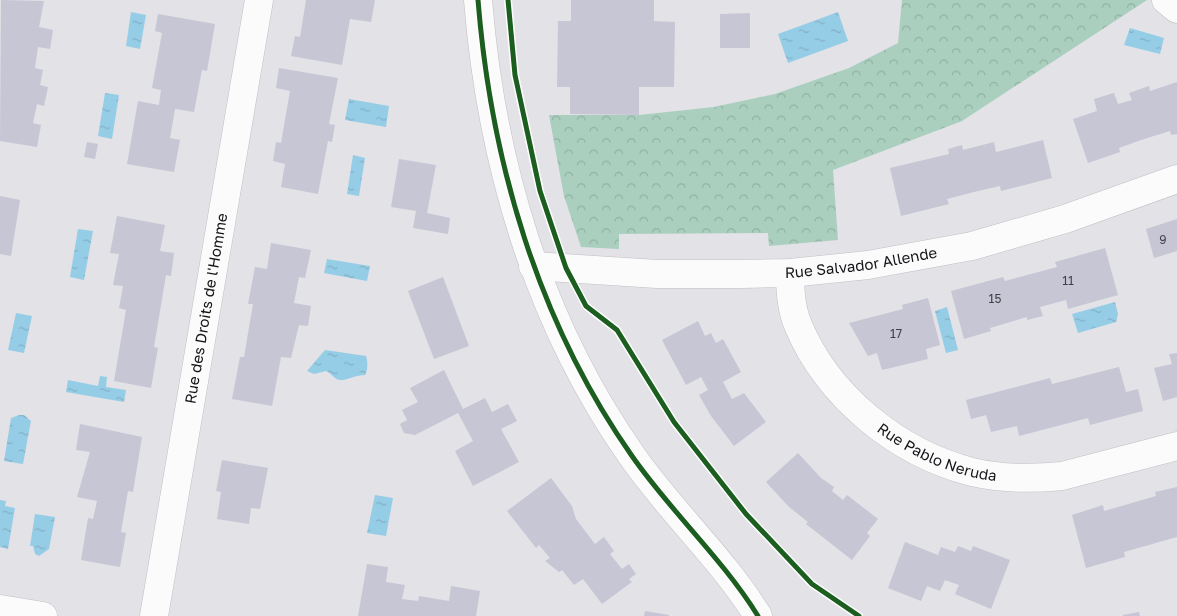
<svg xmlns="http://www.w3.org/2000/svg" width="1177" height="616" viewBox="0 0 1177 616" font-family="'Golos Text',sans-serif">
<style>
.park{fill:url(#park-crowns)}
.water{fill:url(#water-ripples)}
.building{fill:#c7c6d5}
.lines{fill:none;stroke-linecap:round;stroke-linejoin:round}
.minor-casing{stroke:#c0c0c4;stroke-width:29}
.minor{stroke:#fbfbfb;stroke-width:28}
.cycleway-casing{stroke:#fff;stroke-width:8}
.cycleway{stroke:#1b5e20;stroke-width:5}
.labels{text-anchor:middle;stroke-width:4.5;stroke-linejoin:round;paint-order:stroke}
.number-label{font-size:12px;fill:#424148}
.street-label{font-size:15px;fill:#151519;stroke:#fff}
</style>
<defs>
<pattern id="park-crowns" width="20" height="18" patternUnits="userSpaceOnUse" patternTransform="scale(1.25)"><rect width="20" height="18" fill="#aacfbe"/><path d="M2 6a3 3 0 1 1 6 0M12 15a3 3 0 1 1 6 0" fill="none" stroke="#91b1a3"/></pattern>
<pattern id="water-ripples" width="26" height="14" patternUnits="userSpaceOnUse" patternTransform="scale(1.25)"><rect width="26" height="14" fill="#96cde6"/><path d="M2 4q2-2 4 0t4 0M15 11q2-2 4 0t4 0" fill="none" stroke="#80afc5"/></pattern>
</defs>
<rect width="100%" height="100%" fill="#e2e2e7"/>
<path class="park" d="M902,0h245l-185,121 -129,49 5,70 -69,6 -1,-13 -149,1v15l-38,-2 -17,-51 -15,-81h90l75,-8 61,-13 74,-26 49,-25z"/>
<g class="water">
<path d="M131,12l15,3 -6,34 -14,-3z"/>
<path d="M838,12l10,29 -60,22 -10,-29z"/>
<path d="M1130,28l34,10 -4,16 -36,-9z"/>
<path d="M105,93l14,2 -7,44 -14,-3z"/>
<path d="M349,99l40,7 -3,21 -41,-7z"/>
<path d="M353,155l12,3 -6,38 -12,-2z"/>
<path d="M78,229l15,2 -9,49 -14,-3z"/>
<path d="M327,259l43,7 -3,15 -43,-8z"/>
<path d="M1115,302l3,12 -2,8 -38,11 -6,-19z"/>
<path d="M947,307l11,43 -12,3 -11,-42z"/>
<path d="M16,313l16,3 -8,37 -16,-3z"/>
<path d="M325,350l41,6c2,6 2,14 -1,19 -9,0 -20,6 -25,5 -6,-1 -9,-7 -14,-9l-12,3 -7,-3z"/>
<path d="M100,376l7,1 -1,10 20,3 -2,12 -58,-10 2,-12 30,6z"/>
<path d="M19,415h5l7,6 -8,43 -19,-3 7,-43z"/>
<path d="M375,495l18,3 -7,38 -19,-3z"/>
<path d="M0,500l6,1 -1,5 10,2 -7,41 -8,-2z"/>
<path d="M35,514l20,3 -6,32 -10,7 -4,-2 -2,-8h-3z"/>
</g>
<g class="building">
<path d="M1,0l43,1 -5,26 14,3 -3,19 -12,-2 -3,21 8,2 -3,15 8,2 -4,19 -7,-2 -4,19 8,2 -4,22 -37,-6z"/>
<path d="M306,0h69l-4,22 -21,-3 -8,46 -51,-9 4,-20 5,1z"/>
<path d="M571,0h83v21l21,1 -1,65h-35v28l-69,-1v-27h-13l1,-66h13z"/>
<path d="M750,13v35h-30v-34z"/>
<path d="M158,14l57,10 -8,47 -5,-1 -8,42 -19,-3 -5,29 10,2 -6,32 -47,-8 11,-63 21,4 2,-15 -9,-2 10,-55 -7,-2z"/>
<path d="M279,68l59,10 -9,46 6,1 -3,17 -4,-1 -10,53 -37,-7 4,-23 -12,-3 3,-19 5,1 9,-52 -14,-3z"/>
<path d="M1177,82v52l-6,1 -1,-4 -26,8 -25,9 1,4 -32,11 -15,-44 24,-8 -3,-12 20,-6 4,11 14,-4 -3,-7 20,-7 1,5z"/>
<path d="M1043,140l9,38 -51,13 -1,-5 -26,6 -27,7 2,5 -48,12 -11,-48 59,-14 -1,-5 14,-4 1,5 31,-8 2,10z"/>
<path d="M87,142l11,2 -3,15 -11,-2z"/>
<path d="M399,159l37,6 -9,48 23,5 -2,16 -35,-6 3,-17 -25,-4z"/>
<path d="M0,196l20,4 -9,56 -11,-2z"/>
<path d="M117,216l48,9 -5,26 14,2 -3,23 -5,-1 -12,72 4,1 -7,40 -37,-7 12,-71 -7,-2 4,-22 -10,-1 6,-31 -9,-1z"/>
<path d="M1177,219v32l-23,7 -8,-29z"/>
<path d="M271,243l40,7 -6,28 -6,-1 -5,26 17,3 -3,20 -9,-1 -8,33 -10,-1 -9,49 -40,-7 8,-42h4l9,-53h-5l7,-37 12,2z"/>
<path d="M1105,248l13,47 -50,14 -2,-9 -26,7 3,9 -16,4v-3l-37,11 1,3 -27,8 -13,-48 52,-14 2,4 52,-14 -2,-5z"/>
<path d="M443,277l26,69 -35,13 -26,-68z"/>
<path d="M928,298l12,47 -14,4 2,10 -46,11 -5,-17 -9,3 -19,-33 54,-14 -1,-4z"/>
<path d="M698,321l7,15 6,-3 5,10 7,-4 18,33 -18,10 9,17 12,-6 22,29 -32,24 -23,-30 -12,-21 9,-5 -7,-13 -15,8 -24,-45z"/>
<path d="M1177,353v44l-14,4 -9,-33 18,-4 -3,-10z"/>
<path d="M1119,367l7,25 12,-3 5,22 -53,14 -2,-7 -69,18 -2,-10 -26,6 -5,-17 -15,4 -5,-19 84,-22 2,6z"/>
<path d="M444,370l19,39 22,-11 7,14 16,-8 9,17 -16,8 18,33 -46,24 -18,-35 18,-10 -15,-28 -43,22 -11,-2 -4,-9 7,-4 -5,-10 16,-8 -8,-14z"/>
<path d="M80,424l62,13 -9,55 -5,-1 -7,41 5,1 -6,34 -39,-7 7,-42 5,1 4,-18 -20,-4 13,-45 -14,-2z"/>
<path d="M798,453l23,25 13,9 -2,4 11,9 4,-5 31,24 -11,14 3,3 -18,24 -46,-36 2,-2 -19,-15 -23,-25z"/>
<path d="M222,460l46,8 -8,41 -9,-1 -2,16 -32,-5 4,-27 -5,-1z"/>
<path d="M551,478l21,28 4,13 19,25 9,-7 10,14 -4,3 12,15 7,-5 7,10 -7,5 3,3 -30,22 -19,-25 -9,6 -12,-15 -3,2 -14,-11 5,-3 -11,-13 -3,3 -29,-37z"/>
<path d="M1177,487v50l-53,15 1,5 -39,11 -14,-53 31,-10 1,6 52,-15 -1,-4z"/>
<path d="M905,542l33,13 3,-8 14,5 3,-6 13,5 2,-5 37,14 -19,49 -36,-15 4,-9 -14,-5 -5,11 -13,-5 -6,15 -33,-13z"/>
<path d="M367,564l21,3 -2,15 19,3 -3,14 16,2 1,-5 30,5 2,-15 29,5 -4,25h-118z"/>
<path d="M645,611l24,4v1h-25z"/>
<path d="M1139,612l1,4h-17v-1z"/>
</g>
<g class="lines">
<defs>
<g id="minor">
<path d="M478,0c13,162 60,322 154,456 39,56 90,102 126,160"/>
<path d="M1166,0l11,9"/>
<path id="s1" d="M533,266l124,8h85l48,-1 78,-8 104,-19 93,-27 112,-40"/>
<path id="s2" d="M790,273c0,18 1,36 8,52 30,72 100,128 174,147 30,7 60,7 90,4l115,-30"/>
<path d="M0,609l43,7"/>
<path id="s3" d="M154,616l105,-616"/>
</g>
</defs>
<use href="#minor" class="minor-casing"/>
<use href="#minor" class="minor"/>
<defs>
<g id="cycleway">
<path d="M478,0c13,162 60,322 154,456 39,56 90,102 126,160"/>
<path d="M508,0l7,75 25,116 26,77 20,38 31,24 57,92 72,92 66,70 47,32"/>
</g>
</defs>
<use href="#cycleway" class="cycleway-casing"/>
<use href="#cycleway" class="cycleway"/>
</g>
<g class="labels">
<g class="number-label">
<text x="1163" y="244">9</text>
<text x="1068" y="285">11</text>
<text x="995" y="303">15</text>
<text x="896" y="338">17</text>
</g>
<g class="street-label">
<text dy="5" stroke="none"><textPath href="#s1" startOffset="329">Rue Salvador Allende</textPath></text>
<text dy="5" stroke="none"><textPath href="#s3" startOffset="312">Rue des Droits de l'Homme</textPath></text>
<text dy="5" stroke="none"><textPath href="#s2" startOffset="249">Rue Pablo Neruda</textPath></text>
</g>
</g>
</svg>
